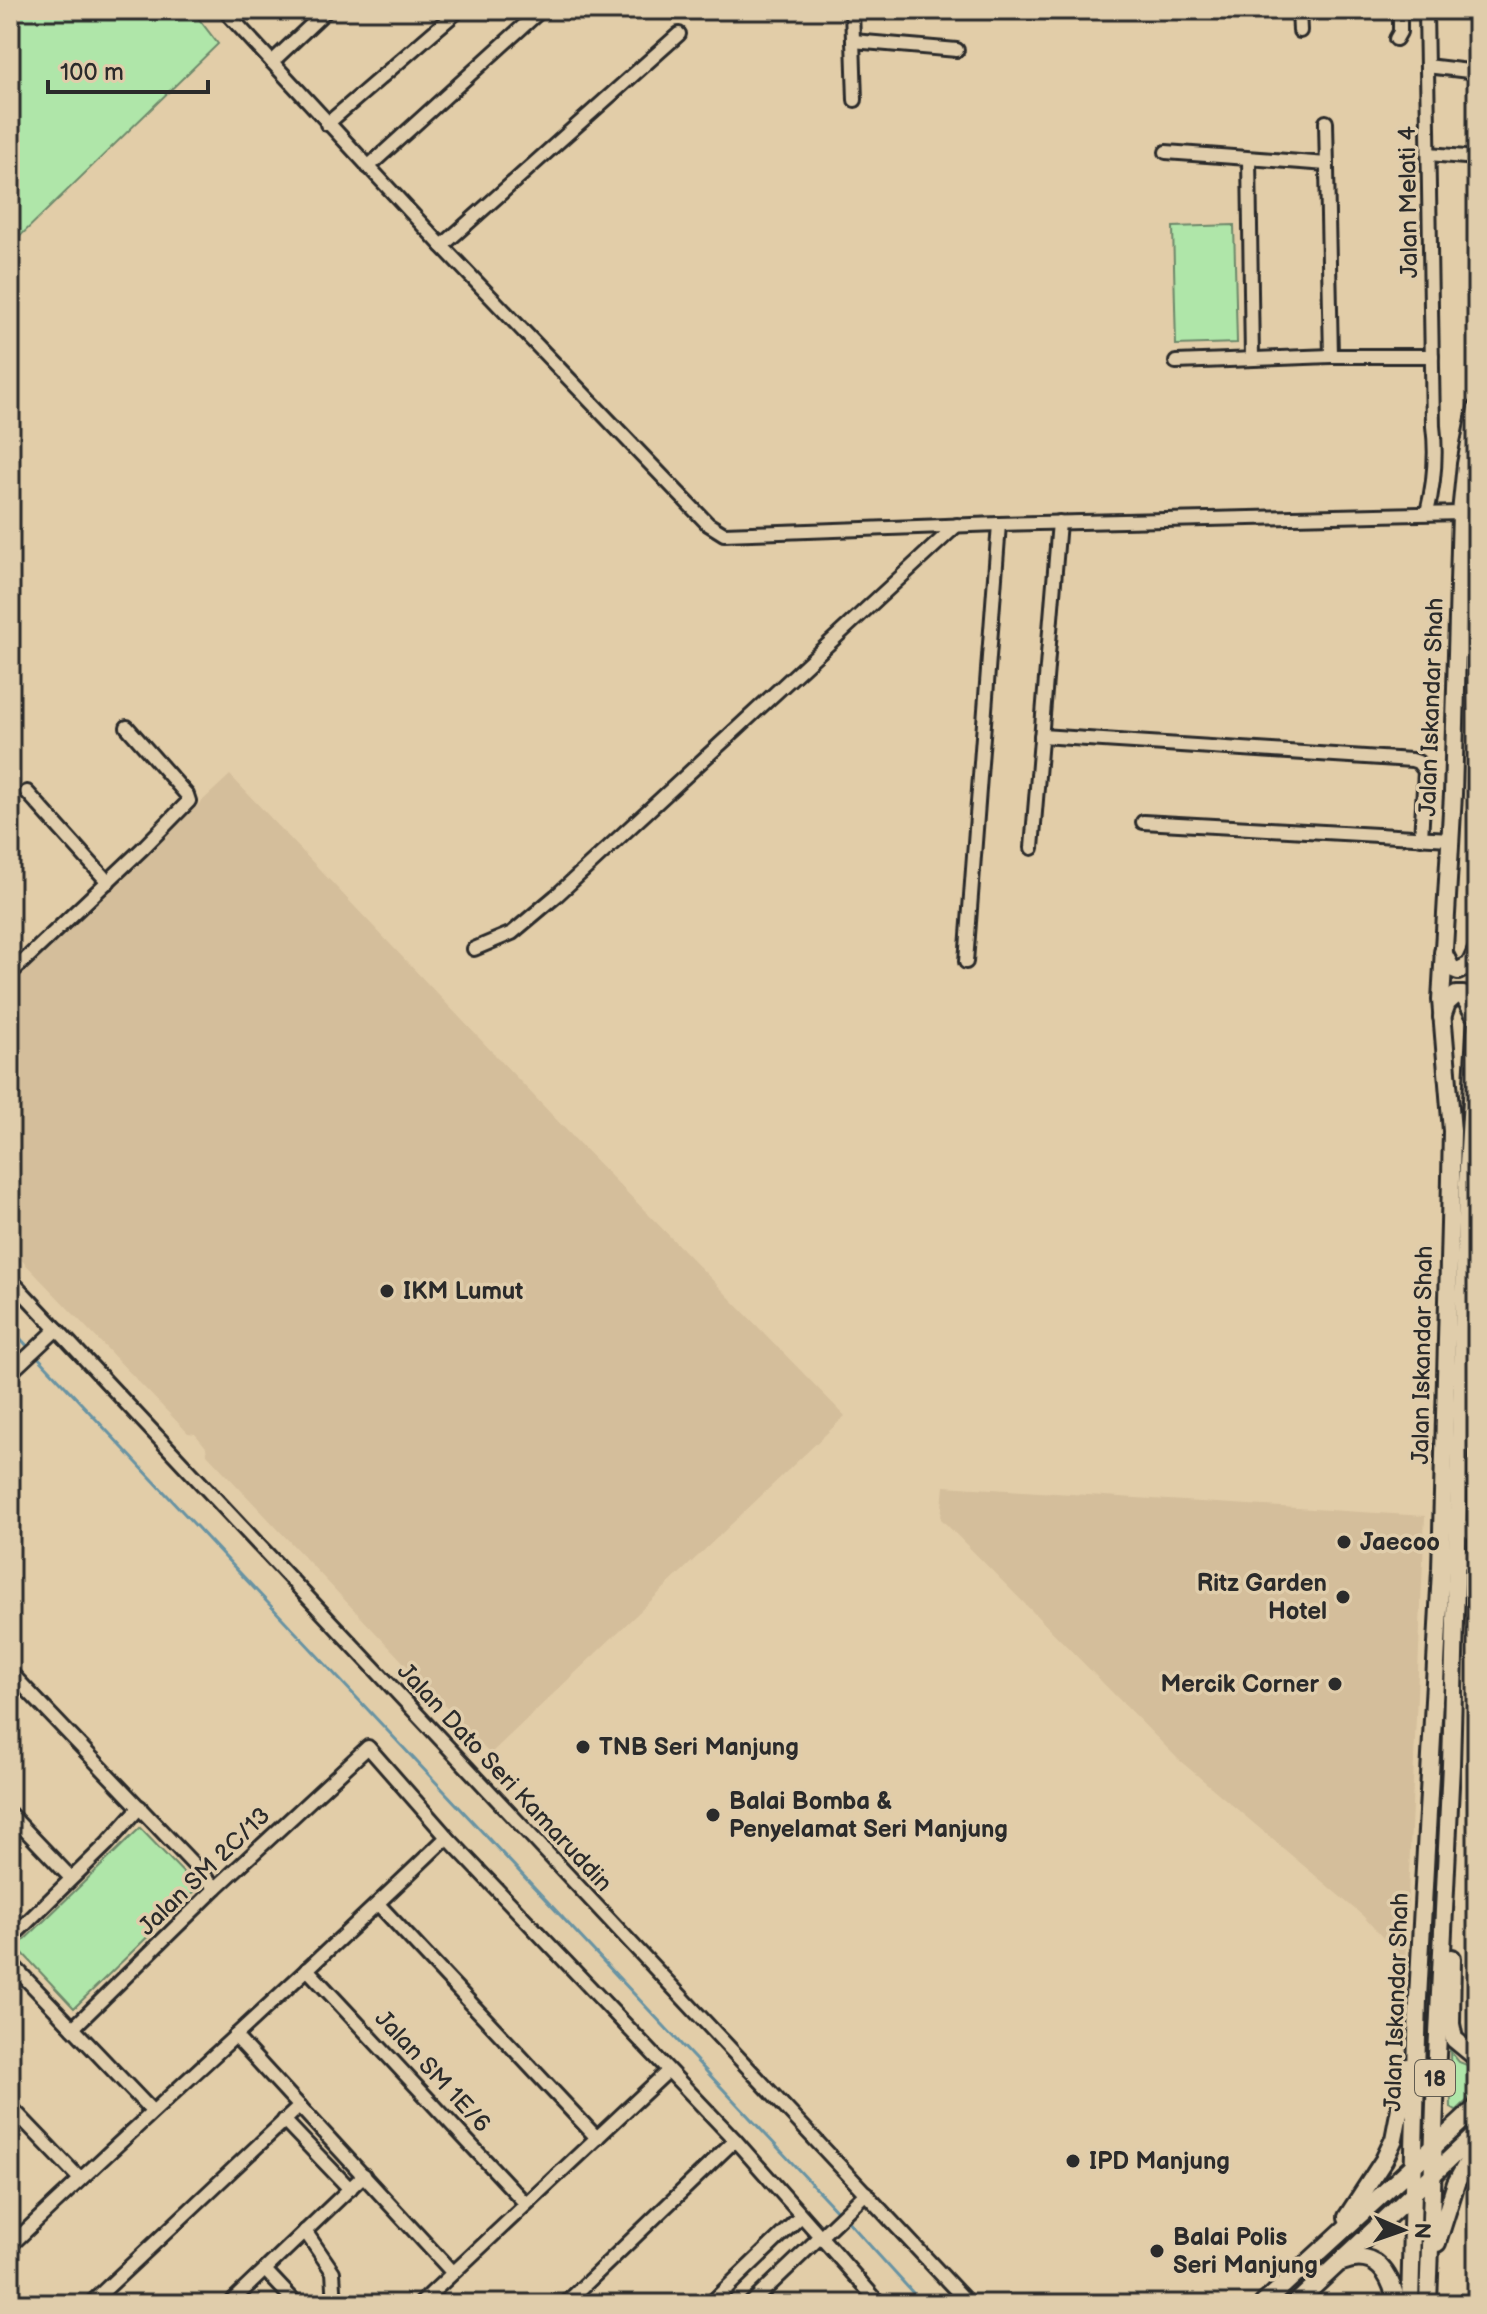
<svg xmlns="http://www.w3.org/2000/svg" width="1487" height="2314" viewBox="0 0 1487 2314" font-family="'Balsamiq Sans',sans-serif">
<style>
.built{fill:#d4be9b}
.green{fill:#afe6a9;stroke:#6d886a;stroke-width:2}
.lines{fill:none;stroke-linecap:round;stroke-linejoin:round}
.stream{stroke:#6893a3;stroke-width:3}
.minor-casing{stroke:#2b2b2b;stroke-width:18}
.major-casing{stroke:#2b2b2b;stroke-width:22}
.minor{stroke:#e0cdab;stroke-width:12}
.major{stroke:#e0cdab;stroke-width:16}
.poi-dot{fill:#2b2b2b;stroke:#e0cdab;stroke-width:3}
.labels{text-anchor:middle;stroke-width:7;stroke-linejoin:round;paint-order:stroke}
.shield{fill:#e0cdab;stroke:#615c51;stroke-width:2}
.shield-label{font-size:22px;font-weight:bold;fill:#2b2b2b}
.street-label{font-size:24px;fill:#2b2b2b;stroke:#e0cdab}
.poi-label{font-size:24px;font-weight:bold;fill:#2b2b2b;stroke:#e0cdab;text-anchor:start}
</style>
<rect width="100%" height="100%" fill="#e2cda8"/>
<filter id="ink" filterUnits="userSpaceOnUse"><feTurbulence type="fractalNoise" baseFrequency=".0125" numOctaves="2"/><feDisplacementMap in="SourceGraphic" scale="16" xChannelSelector="R" yChannelSelector="G"/><feConvolveMatrix kernelMatrix="1 2 1 2 8 2 1 2 1" color-interpolation-filters="sRGB"/></filter>
<g filter="url(#ink)">
<g class="built">
<path d="M230,775l340,359 275,282 -355,338 -283,-300 -1,-7 -11,-13 -7,-1 -178,-185v-268z"/>
<path d="M944,1486l481,30 -20,446 -42,-46 -185,-157 -237,-240z"/>
<path d="M1477,1627v409l-10,-17z"/>
</g>
<g class="green">
<path d="M10,10h182l26,34 -208,202z"/>
<path d="M1234,225l3,118 -61,2 -3,-118z"/>
<path d="M140,1828l58,60 -124,120 -57,-61z"/>
<path d="M1450,2051l9,11 18,7v22l-21,20 -5,-3z"/>
</g>
<g class="lines">
<g class="stream">
<path d="M10,1327l20,22"/>
<path d="M35,1354l804,859"/>
<path d="M845,2218l78,86"/>
</g>
<defs>
<g id="minor">
<path d="M224,10l218,236 266,278 16,10 275,-10 462,-11"/>
<path d="M852,10l3,90"/>
<path d="M1299,10l1,21"/>
<path d="M1426,10l7,416c4,30 1,58 -6,87"/>
<path d="M1396,39l4,-7v-22"/>
<path d="M853,41l104,9"/>
<path d="M272,62l55,-52"/>
<path d="M1427,66l50,6"/>
<path d="M1326,122l5,234"/>
<path d="M327,124l132,-114"/>
<path d="M1166,152l161,12"/>
<path d="M1429,154l48,4"/>
<path d="M1249,159l3,199"/>
<path d="M368,167l173,-157"/>
<path d="M442,246l237,-212"/>
<path d="M1176,362l155,-6h101"/>
<path d="M1041,736l371,24 6,2 7,9 -4,67"/>
<path d="M27,792l81,90"/>
<path d="M1143,822l307,17"/>
<path d="M1032,848l27,-326"/>
<path d="M474,949l38,-16 44,-37 401,-371"/>
<path d="M966,962l33,-438"/>
<path d="M10,974l132,-125 47,-48 -2,-6 -60,-68"/>
<path d="M10,1279l959,1025"/>
<path d="M10,1373l47,-44"/>
<path d="M1458,1523l19,14"/>
<path d="M1457,1566l20,-17"/>
<path d="M10,1672l206,216"/>
<path d="M10,1814l61,64"/>
<path d="M378,1904l219,234"/>
<path d="M10,1939l97,-95 33,-37"/>
<path d="M10,1962l142,149"/>
<path d="M307,1969l219,235"/>
<path d="M73,2028l143,-140 152,-141 79,90 288,303 145,164"/>
<path d="M235,2036l217,236"/>
<path d="M10,2106l70,73"/>
<path d="M284,2120l66,69"/>
<path d="M305,2231l28,41 2,32"/>
<path d="M10,2246c144,-138 294,-270 437,-409"/>
<path d="M265,2270l32,34"/>
<path d="M90,2304l210,-198"/>
<path d="M229,2304l135,-129"/>
<path d="M420,2304l248,-233"/>
<path d="M565,2304l170,-164"/>
<path d="M710,2304l91,-88"/>
<path d="M750,2304l116,-111"/>
</g>
<g id="major">
<path d="M1443,952l8,16 7,3 12,-6 7,-15"/>
<path d="M1442,1017l5,-14 9,-8h7l14,24"/>
<path d="M1452,1958l-1,66 3,15 23,19"/>
<path d="M1347,2217l37,-57 10,-21 14,-72"/>
<path d="M1437,2243l19,-60 21,-38"/>
<path d="M1342,2262c34,-13 49,12 55,42"/>
<path d="M1263,2304l214,-197"/>
<path d="M1295,2304l182,-171"/>
<path d="M1410,2304l8,-306 23,-428 9,-346 2,-93 -11,-131 12,-206 8,-281 5,-49 11,-56"/>
<path d="M1428,2304l8,-228 15,-311 16,-582 10,-167"/>
</g>
</defs>
<use href="#minor" class="minor-casing"/>
<use href="#major" class="major-casing"/>
<use href="#minor" class="minor"/>
<use href="#major" class="major"/>
</g>
</g>
<g class="poi-dot">
<circle cx="387" cy="1291" r="8"/>
<circle cx="1344" cy="1542" r="8"/>
<circle cx="1343" cy="1597" r="8"/>
<circle cx="1335" cy="1684" r="8"/>
<circle cx="583" cy="1747" r="8"/>
<circle cx="713" cy="1815" r="8"/>
<circle cx="1073" cy="2161" r="8"/>
<circle cx="1157" cy="2251" r="8"/>
</g>
<g class="labels">
<rect class="shield" x="1415" y="2060" width="40" height="36" rx="6"/>
<g class="shield-label">
<text x="1435" y="2086">18</text>
</g>
<g class="street-label">
<text transform="translate(1408 202) rotate(-91)" y="8">Jalan Melati 4</text>
<text transform="translate(1431 707) rotate(-88)" y="8">Jalan Iskandar Shah</text>
<text transform="translate(1422 1355) rotate(-89)" y="8">Jalan Iskandar Shah</text>
<text transform="translate(505 1777) rotate(47)" y="8">Jalan Dato Seri Kamaruddin</text>
<text transform="translate(204 1871) rotate(-44)" y="8">Jalan SM 2C/13</text>
<text transform="translate(1396 2002) rotate(-88)" y="8">Jalan Iskandar Shah</text>
<text transform="translate(433 2071) rotate(47)" y="8">Jalan SM 1E/6</text>
</g>
<g class="poi-label">
<text x="403" y="1299">IKM Lumut</text>
<text x="1360" y="1550">Jaecoo</text>
<text x="1327" y="1591" text-anchor="end">Ritz Garden<tspan x="1327" dy="28">Hotel</tspan></text>
<text x="1319" y="1692" text-anchor="end">Mercik Corner</text>
<text x="599" y="1755">TNB Seri Manjung</text>
<text x="729" y="1809">Balai Bomba &amp;<tspan x="729" dy="28">Penyelamat Seri Manjung</tspan></text>
<text x="1089" y="2169">IPD Manjung</text>
<text x="1173" y="2245">Balai Polis<tspan x="1173" dy="28">Seri Manjung</tspan></text>
</g>
</g>
<rect width="1487" height="2314" fill="none" stroke="#e0cdab" stroke-width="40"/>
<rect x="20" y="20" width="1447" height="2274" fill="none" stroke="#2b2b2b" stroke-width="3" filter="url(#ink)"/>
<g transform="translate(1403 2230) rotate(92)" stroke="#e0cdab" stroke-width="6" paint-order="stroke">
<path d="M0-6L14 30L0 20L-14 30Z" fill="#2b2b2b"/>
<text y="-12" font-size="22" font-weight="bold" text-anchor="middle" fill="#2b2b2b">N</text>
</g>
<path d="M48 80v12h160v-12" fill="none" stroke="#2b2b2b" stroke-width="4"/>
<text x="60" y="80" font-size="24" fill="#2b2b2b" stroke="#e0cdab" stroke-width="6" paint-order="stroke">100 m</text>
</svg>
